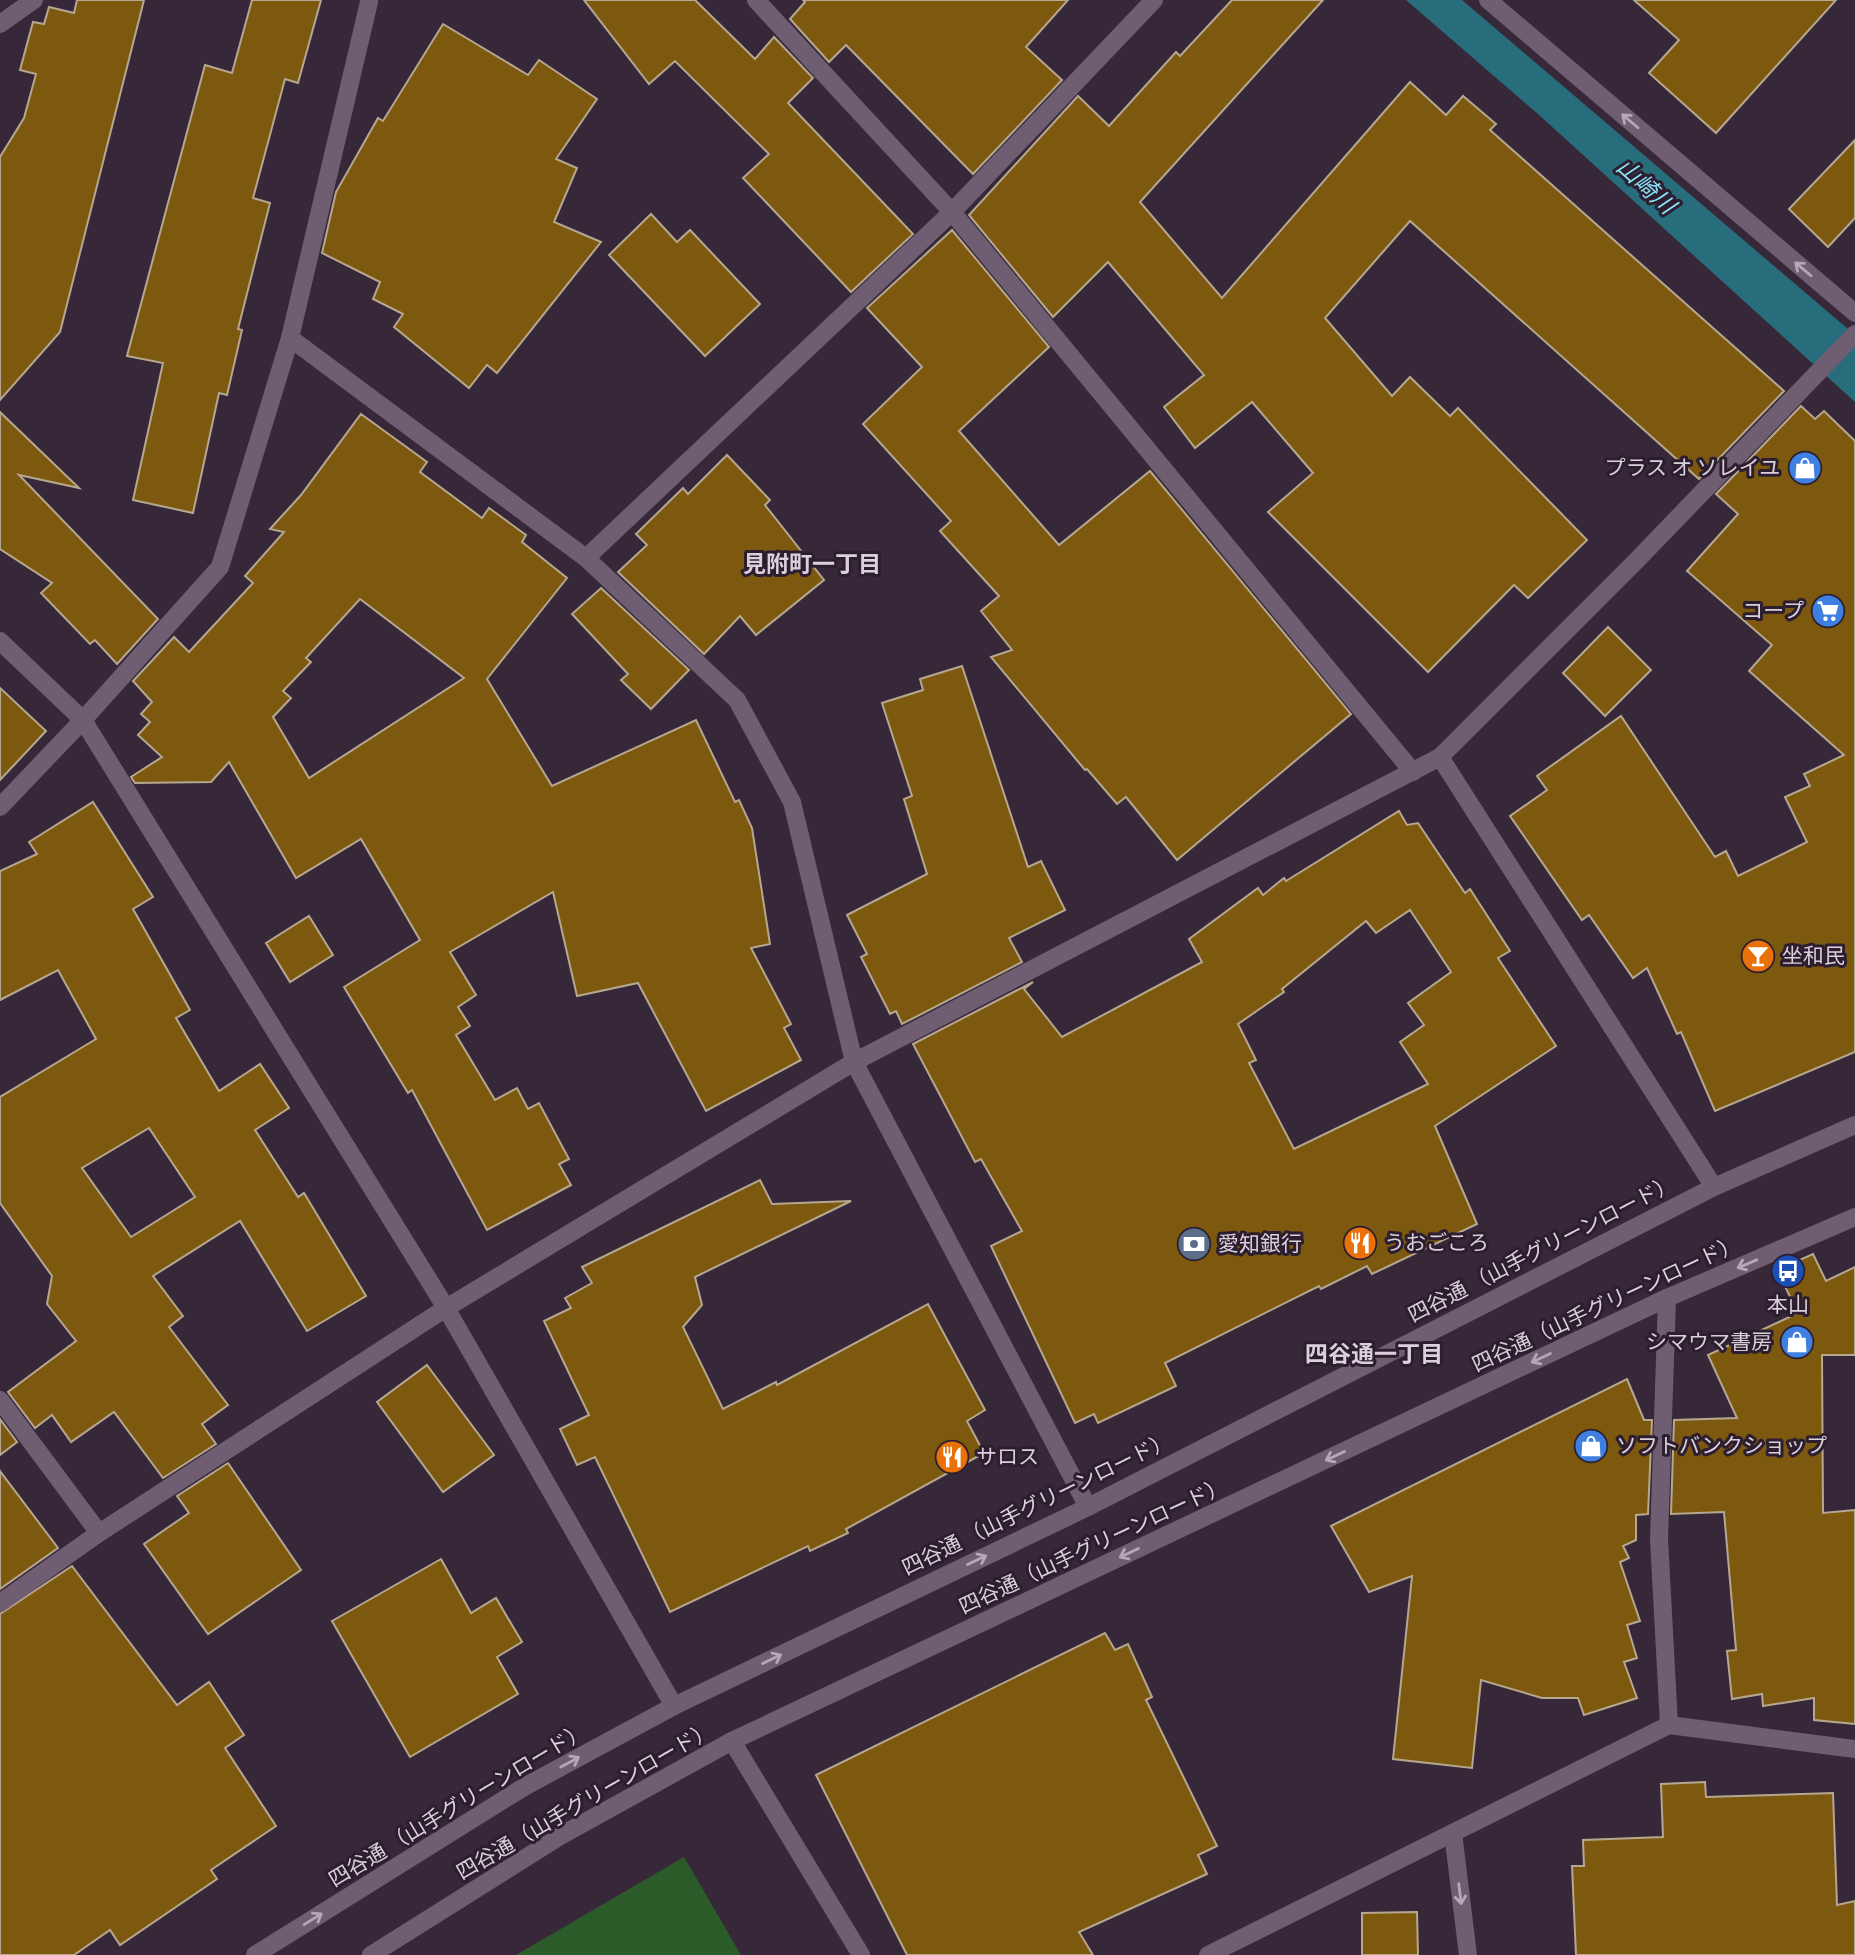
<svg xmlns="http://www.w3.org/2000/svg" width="1855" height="1955" viewBox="0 0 1855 1955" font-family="Barlow,'Noto Sans JP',sans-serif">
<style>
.green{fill:#2c5b2a}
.water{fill:#286d7c}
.building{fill:#7d5910;stroke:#b6a790;stroke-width:2;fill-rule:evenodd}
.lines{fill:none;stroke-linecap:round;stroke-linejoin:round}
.minor{stroke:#6f5e71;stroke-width:18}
.tertiary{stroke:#6f5e71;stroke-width:18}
.oneway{stroke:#b5a8b6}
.labels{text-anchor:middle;stroke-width:6;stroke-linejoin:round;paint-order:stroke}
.poi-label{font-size:21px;fill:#dad0db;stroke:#2c1e2f;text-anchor:start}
.street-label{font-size:21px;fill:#dad0db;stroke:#2c1e2f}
.water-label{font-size:23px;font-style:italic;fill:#89e2f6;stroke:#2c1e2f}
.neighbourhood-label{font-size:23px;font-weight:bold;fill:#dad0db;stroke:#2c1e2f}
</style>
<rect width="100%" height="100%" fill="#372839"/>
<path class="green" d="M684,1857l57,98h-225z"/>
<path class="water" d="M1406,0h56l393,335v67l-317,-288z"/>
<g class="building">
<path d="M77,0h67l-84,332 -60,68v-243l24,-39 12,-44 -16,-4 13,-48 11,2 5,-17 25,6z"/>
<path d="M252,0h69l-23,83 -13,-4 -32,119 17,5 -32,126 4,1 -15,65 -8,-2 -26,120 -60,-13 30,-137 -36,-7 78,-291 27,8z"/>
<path d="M584,0h111l60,59 19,-22 39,41 -25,25 125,131 -62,58 -108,-114 26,-24 -94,-93 -26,23z"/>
<path d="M803,0h265l-42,47 36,33 -89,94 -127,-129 -17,17 -39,-43 15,-17z"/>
<path d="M1232,0h91l-183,202 82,96 188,-216 36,33 17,-19 33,28 -6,6 294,261 -85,88 -289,-258 -85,97 67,78 18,-19 40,39 8,-8 129,132 -59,58 -14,-13 -86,87 -160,-160 45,-39 -61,-71 -57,46 -31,-41 40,-32 -96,-113 -55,55 -84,-102 109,-119 31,30 67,-74 4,4z"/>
<path d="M1634,0h202l-120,133 -67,-60 30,-33z"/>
<path d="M443,24l85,51 11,-15 58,39 -41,60 21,9 -23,54 47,20 -104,131 -10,-8 -18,23 -75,-61 9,-13 -30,-15 7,-17 -58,-29 14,-61 42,-74 5,3z"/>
<path d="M1855,140v78l-27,29 -39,-38z"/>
<path d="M651,214l26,28 13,-12 70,74 -55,52 -96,-101z"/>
<path d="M952,230l97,117 -90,84 100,114 91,-74 201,243 -174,146 -51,-63 -9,7 -30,-35 -2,1 -94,-113 21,-7 -31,-39 18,-15 -59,-65 11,-10 -88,-97 59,-57 -55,-59z"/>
<path d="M1801,406l14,13 9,-8 31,30v611l-140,59 -34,-79 -4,2 -30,-66 -14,10 -44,-63 -7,5 -72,-104 37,-26 -10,-14 84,-60 94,141 11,-6 12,25 69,-34 -22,-45 25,-11 -6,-12 40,-19 -95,-84 23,-26 -85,-74 51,-57 -22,-20z"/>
<path d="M0,412l79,76 -60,-13 139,144 -41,45 -22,-24 -5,4 -49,-51 11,-10 -52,-34z"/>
<path d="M361,414l66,48 -7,10 62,46 7,-10 37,27 -4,7 45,36 -80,101 65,107 144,-66 39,82 4,-2 13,28 18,116 -19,4 40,76 -7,4 17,32 -95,51 -68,-128 -61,13 -24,-104 -103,60 26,43 -18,12 12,19 -14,9 39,65 22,-12 11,21 11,-6 30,56 -10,5 12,21 -84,45 -75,-140 -4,3 -64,-106 76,-47 -59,-101 -65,39 -67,-116 -18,20 -76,1 -4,-6 31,-20 -24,-22 12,-13 -9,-8 11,-12 -19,-21 41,-44 15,15 64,-69 -8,-7 39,-44 -14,-3 31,-34zM360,599l104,79 -155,100 -36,-61 18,-19 -8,-7 28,-29 -5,-4z"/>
<path d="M727,455l43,45 -5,5 59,75 -68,55 -16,-19 -36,38 -86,-82 29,-27 -11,-11 47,-46 5,6z"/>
<path d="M601,588l88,82 -38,39 -30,-29 7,-6 -56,-60z"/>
<path d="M1608,627l43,43 -46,46 -42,-43z"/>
<path d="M962,666l66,201 13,-6 24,49 -56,28 13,24 -120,62 -6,-13 -6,3 -29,-57 6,-3 -20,-39 80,-41 -23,-75 8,-3 -30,-93 41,-13 -3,-11z"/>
<path d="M0,688l46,43 -46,49z"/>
<path d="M93,802l60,95 -20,12 57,101 -14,8 43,73 41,-27 29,44 -34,22 43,67 6,-4 62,103 -59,35 -67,-110 -87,55 30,40 -14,11 59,78 -26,19 14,20 -53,34 -49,-66 -43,30 -19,-27 -17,13 -27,-36 68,-51 -29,-37 5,-28 -52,-73v-106l96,-58 -38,-69 -58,30v-129l37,-17 -8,-12zM149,1128l46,69 -64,40 -49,-69z"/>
<path d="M1399,811l8,14 11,-2 47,70 5,-4 40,62 -12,7 58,88 -121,80 42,98 -105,50 -5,-8 -46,23 -2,-3 -154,77 11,23 -78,37 -4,-9 -19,9 -84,-177 31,-15 -41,-72 -6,3 -62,-118 120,-62 -9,7 38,48 140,-75 -13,-23 69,-51 5,7 21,-17 2,3zM1410,910l41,62 -43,31 16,22 -24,17 28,42 -134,65 -45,-86 7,-3 -18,-36 46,-32 -2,-3 84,-68 10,12z"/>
<path d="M309,916l24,39 -43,27 -24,-39z"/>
<path d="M760,1180l12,24 79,-3 -156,76 7,28 -19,22 40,82 53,-27 1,3 151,-81 57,106 -18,11 17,32 -138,76 2,4 -38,18 -2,-5 -138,66 -75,-155 -18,8 -17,-36 29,-14 -45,-94 27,-13 -6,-10 27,-15 -10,-16z"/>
<path d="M1813,1254l13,27 29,-14v88h-33l1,158 32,-3v214l-41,-4v-22l-51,8 -1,-12 -30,5 -5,-48 9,-1 -12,-138 -53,2 3,-94 63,-2 -29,-63 90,-42 -21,-43z"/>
<path d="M427,1365l67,90 -51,37 -66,-90z"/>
<path d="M1627,1379l17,41h8l-4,94 -12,1v25l-13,6 6,12 -9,4 20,59 -13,4 10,33 -13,4 13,36 -53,17 -6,-17h-36l-61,-18 -9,88 -79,-9 19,-183 -43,16 -38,-66z"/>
<path d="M0,1419l17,23 -17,13z"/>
<path d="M228,1463l73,107 -93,64 -64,-90 45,-31 -12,-17z"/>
<path d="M0,1471l58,77 -58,41z"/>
<path d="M441,1559l30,54 25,-15 26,44 -25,15 21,37 -108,63 -78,-136z"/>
<path d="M72,1566l105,139 32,-23 35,53 -19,13 51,78 -65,44 6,9 -97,66 -10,-15 -36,25h-74v-341z"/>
<path d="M1105,1633l10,17 13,-6 24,53 -6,3 71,146 -19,9 9,19 -128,58 14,23h-186l-91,-180z"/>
<path d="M1705,1782l1,15 127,-4 4,112 18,-4v54h-279l-4,-89h12l-1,-26 80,-3 -2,-53z"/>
<path d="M1417,1912l1,43h-56v-42z"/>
</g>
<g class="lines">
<g class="minor">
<path d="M756,0l196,212 461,560"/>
<path d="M1488,0l367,313"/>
<path d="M0,24l34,-24"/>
<path d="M290,338l296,220 151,142 55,102 62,260 234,445"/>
<path d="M586,558l366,-346 202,-212"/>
<path d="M0,641l83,79 363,588 408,-246 586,-305 197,-197 218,-226"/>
<path d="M1440,757l274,430"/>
<path d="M0,807l83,-87 137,-153 70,-229 79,-336"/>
<path d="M1667,1298l-8,241 10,186"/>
<path d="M0,1400l99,133"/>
<path d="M0,1603l99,-70 347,-225 228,398"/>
<path d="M732,1741l129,214"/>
<path d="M1453,1833l15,122"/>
<path d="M1208,1955l461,-230 186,24"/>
</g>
<g class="tertiary">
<path d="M255,1955l269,-168 150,-81 414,-199 626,-320 141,-62"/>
<path d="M371,1955l191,-120 170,-94 935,-443 188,-81"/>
</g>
</g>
<defs><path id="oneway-shaft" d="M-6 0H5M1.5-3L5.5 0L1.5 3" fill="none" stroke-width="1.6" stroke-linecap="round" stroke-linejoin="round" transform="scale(1.75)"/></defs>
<g class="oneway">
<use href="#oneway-shaft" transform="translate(1630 121) rotate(-140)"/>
<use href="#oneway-shaft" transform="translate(1803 269) rotate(-140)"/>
<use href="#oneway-shaft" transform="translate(1747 1264) rotate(157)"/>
<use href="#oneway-shaft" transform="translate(1541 1358) rotate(155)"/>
<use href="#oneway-shaft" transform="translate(1335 1456) rotate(155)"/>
<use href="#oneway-shaft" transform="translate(1129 1553) rotate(155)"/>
<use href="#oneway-shaft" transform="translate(977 1560) rotate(-26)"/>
<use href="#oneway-shaft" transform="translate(772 1659) rotate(-26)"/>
<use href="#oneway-shaft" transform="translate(570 1762) rotate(-28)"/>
<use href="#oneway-shaft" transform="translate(1460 1894) rotate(83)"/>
<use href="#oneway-shaft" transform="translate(313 1919) rotate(-32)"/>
</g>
<defs>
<symbol id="shop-disc" viewBox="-11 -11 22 22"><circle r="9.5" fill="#3f7fe0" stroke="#2c1e2f"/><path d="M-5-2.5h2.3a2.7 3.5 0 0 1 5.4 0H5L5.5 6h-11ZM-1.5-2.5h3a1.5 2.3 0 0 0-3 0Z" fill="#fff"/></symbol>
<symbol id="supermarket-disc" viewBox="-11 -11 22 22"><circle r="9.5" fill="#3f7fe0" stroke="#2c1e2f"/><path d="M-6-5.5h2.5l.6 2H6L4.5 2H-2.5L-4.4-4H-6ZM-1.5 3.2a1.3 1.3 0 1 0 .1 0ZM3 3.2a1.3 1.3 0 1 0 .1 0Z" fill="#fff"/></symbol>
<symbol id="bar-disc" viewBox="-11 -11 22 22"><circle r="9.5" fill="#e8710a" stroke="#2c1e2f"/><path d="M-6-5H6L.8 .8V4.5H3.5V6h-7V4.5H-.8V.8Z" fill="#fff"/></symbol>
<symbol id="restaurant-disc" viewBox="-11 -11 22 22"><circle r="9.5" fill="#e8710a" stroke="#2c1e2f"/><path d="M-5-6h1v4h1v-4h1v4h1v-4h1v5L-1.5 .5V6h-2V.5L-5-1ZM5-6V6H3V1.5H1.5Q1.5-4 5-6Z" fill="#fff"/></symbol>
<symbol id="bank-disc" viewBox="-11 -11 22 22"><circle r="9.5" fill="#5c6f8a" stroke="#2c1e2f"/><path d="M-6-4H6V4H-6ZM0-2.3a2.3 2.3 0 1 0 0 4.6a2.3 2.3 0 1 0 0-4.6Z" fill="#fff"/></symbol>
<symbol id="bus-disc" viewBox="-11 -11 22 22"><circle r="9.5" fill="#1a4fb4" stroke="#2c1e2f"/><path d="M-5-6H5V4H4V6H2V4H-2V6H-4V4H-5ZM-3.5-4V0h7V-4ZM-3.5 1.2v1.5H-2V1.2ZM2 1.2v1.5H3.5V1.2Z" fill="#fff"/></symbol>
</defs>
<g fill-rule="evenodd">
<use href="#shop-disc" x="1786" y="449" width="38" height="38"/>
<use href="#supermarket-disc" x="1809" y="592" width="38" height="38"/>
<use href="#bar-disc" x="1739" y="937" width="38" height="38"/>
<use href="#restaurant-disc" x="1341" y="1224" width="38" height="38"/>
<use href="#bank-disc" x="1175" y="1225" width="38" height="38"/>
<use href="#bus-disc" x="1769" y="1252" width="38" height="38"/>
<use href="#shop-disc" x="1778" y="1323" width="38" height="38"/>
<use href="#shop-disc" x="1572" y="1427" width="38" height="38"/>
<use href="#restaurant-disc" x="933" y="1438" width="38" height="38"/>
</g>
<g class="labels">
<g class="poi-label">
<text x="1780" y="475" text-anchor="end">プラス オ ソレイユ</text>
<text x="1804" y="618" text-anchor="end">コープ</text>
<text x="1782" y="963">坐和民</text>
<text x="1384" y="1250">うおごころ</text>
<text x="1218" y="1251">愛知銀行</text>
<text x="1788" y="1312" text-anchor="middle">本山</text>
<text x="1772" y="1349" text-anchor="end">シマウマ書房</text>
<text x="1616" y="1453">ソフトバンクショップ</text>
<text x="976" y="1464">サロス</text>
</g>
<g class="street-label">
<text transform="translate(1542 1249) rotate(-27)" y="7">四谷通 （山手グリーンロード）</text>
<text transform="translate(1606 1304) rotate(-25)" y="7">四谷通（山手グリーンロード）</text>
<text transform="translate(1037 1504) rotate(-26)" y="7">四谷通 （山手グリーンロード）</text>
<text transform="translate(1093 1546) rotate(-25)" y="7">四谷通（山手グリーンロード）</text>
<text transform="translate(585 1801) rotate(-30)" y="7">四谷通（山手グリーンロード）</text>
<text transform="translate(458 1805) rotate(-31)" y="7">四谷通 （山手グリーンロード）</text>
</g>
<g class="water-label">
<text transform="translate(1646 186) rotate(42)" y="8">山崎川</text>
</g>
<g class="neighbourhood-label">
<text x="812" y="572">見附町一丁目</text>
<text x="1374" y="1362">四谷通一丁目</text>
</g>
</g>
</svg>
